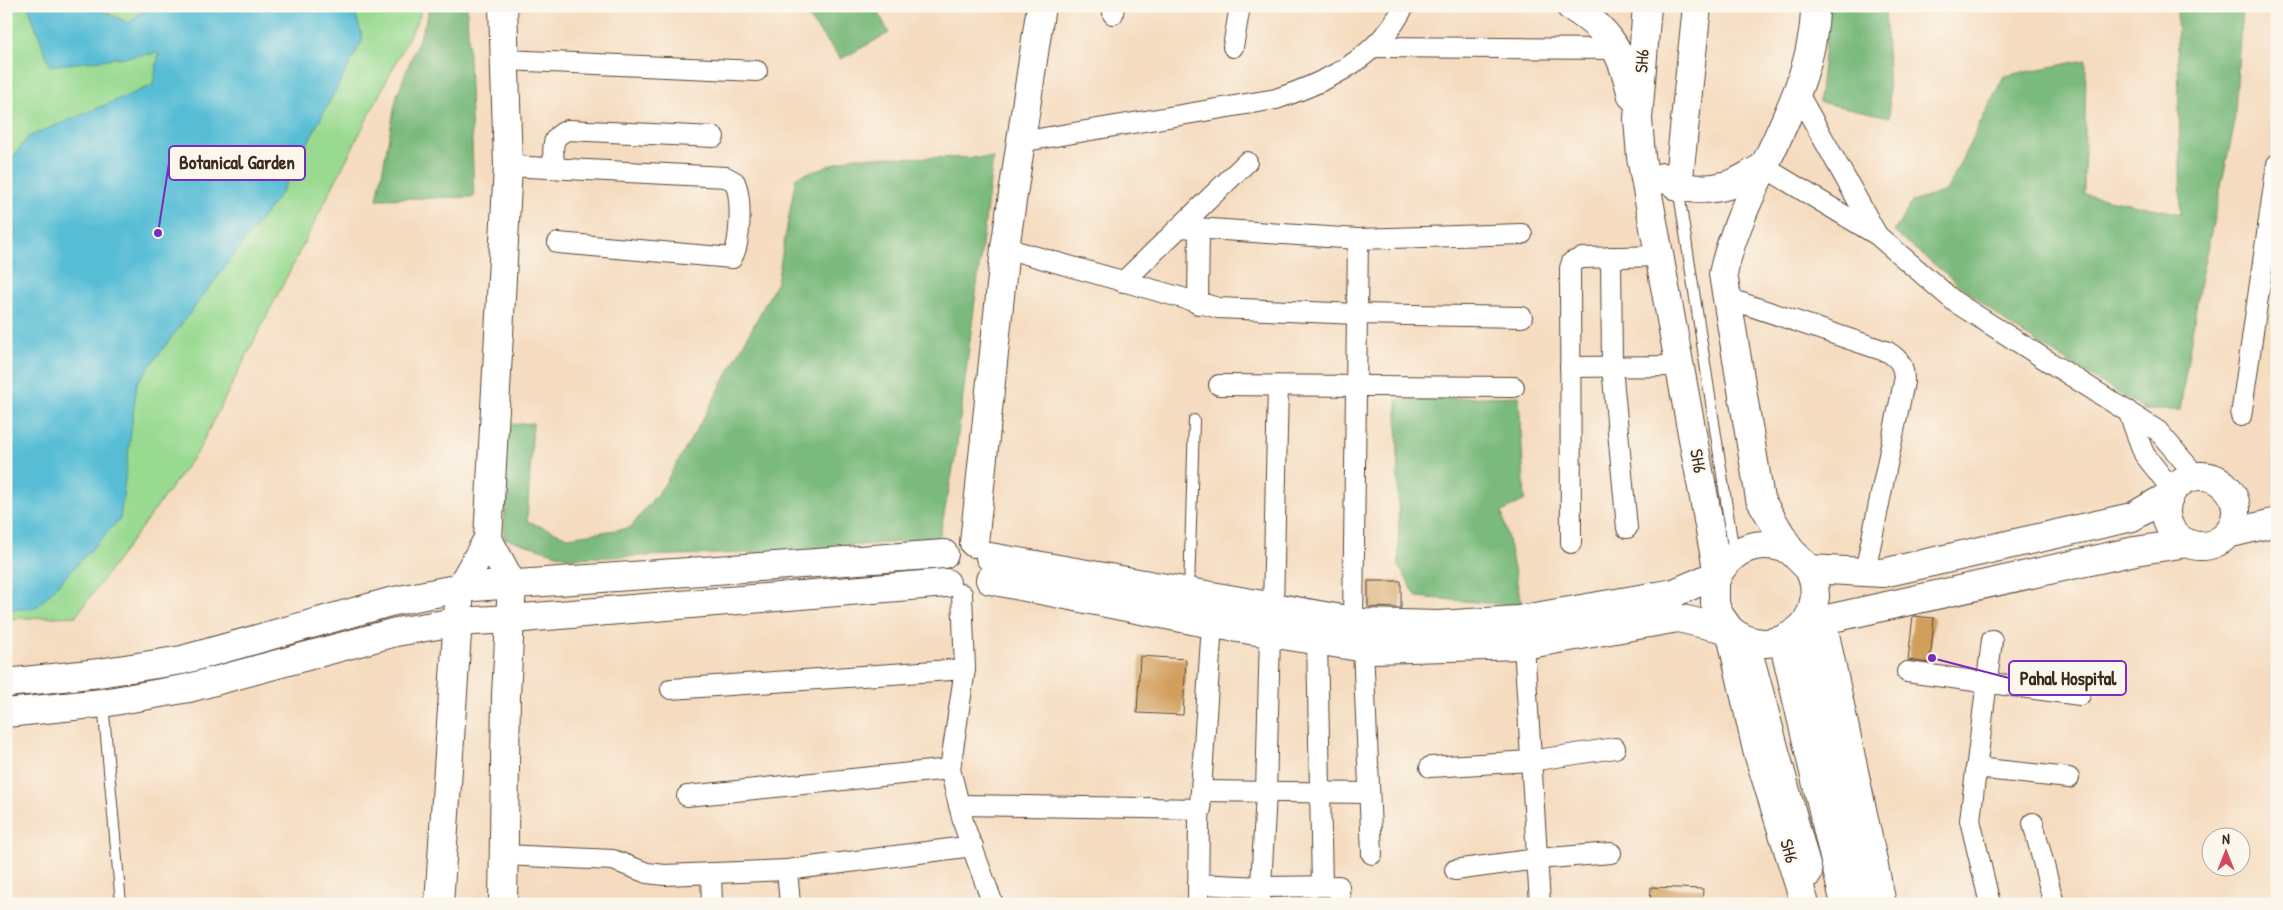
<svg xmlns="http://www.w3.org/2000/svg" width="2283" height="910" viewBox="0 0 2283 910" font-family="'Patrick Hand',sans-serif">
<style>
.green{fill:#99da91;stroke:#6a8258}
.forest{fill:#7aba7b;stroke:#5a724c}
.water{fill:#57bdd5;stroke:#49747a}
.building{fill:#d19e5c}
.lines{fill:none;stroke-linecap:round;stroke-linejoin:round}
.lane-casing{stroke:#574536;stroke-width:12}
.street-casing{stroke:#574536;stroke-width:22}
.secondary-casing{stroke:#574536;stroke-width:30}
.primary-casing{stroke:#574536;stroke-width:30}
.lane{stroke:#fff;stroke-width:10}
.street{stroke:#fff;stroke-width:20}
.secondary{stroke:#fff;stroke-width:28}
.primary{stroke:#fff;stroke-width:28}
.labels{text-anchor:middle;stroke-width:4.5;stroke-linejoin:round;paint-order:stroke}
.street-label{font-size:18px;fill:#3b2a1e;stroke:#fbf7ec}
.leader{fill:none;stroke:#7b2cbf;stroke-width:2}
.callout-dot{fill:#7b2cbf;stroke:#fbf7ec;stroke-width:2}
.callout{fill:#fbf7ec;stroke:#7b2cbf;stroke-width:2}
.callout-label{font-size:19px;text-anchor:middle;font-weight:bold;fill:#3b2a1e}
</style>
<rect width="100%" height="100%" fill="#fbf7ec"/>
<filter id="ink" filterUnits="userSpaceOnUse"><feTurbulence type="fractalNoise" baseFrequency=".02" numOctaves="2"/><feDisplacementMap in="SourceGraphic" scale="10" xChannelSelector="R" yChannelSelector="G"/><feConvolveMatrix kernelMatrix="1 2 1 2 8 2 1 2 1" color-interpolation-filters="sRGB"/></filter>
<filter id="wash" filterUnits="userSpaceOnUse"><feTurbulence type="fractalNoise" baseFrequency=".0096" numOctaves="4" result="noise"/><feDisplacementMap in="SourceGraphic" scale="20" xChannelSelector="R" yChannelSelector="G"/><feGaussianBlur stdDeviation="1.12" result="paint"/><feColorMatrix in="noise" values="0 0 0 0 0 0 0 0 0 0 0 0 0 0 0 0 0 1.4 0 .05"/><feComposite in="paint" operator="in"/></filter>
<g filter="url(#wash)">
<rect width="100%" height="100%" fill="#f5dcc0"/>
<path class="green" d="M6,6h413l1,9 -222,436 -122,165 -70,3z"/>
<g class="forest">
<path d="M428,6h39l7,191 -97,2 20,-104 31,-79z"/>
<path d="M799,6h76l14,27 -48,26z"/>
<path d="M1829,6h56l5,111 -71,-15z"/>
<path d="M2177,6h65l-8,121 -34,155 -20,128h-35l-133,-83 -118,-95 18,-30 34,-11 58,-115 82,-16 -2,134 97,20z"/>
<path d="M854,157l139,1 -38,301 -16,80 -187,14 -182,5 -66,-20 3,-113 26,-2 -6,98 41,16 62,-9 34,-43 44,-75 69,-128 19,-105z"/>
<path d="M1519,396l6,104 -23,12 20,94 -105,-9 -18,-30 -2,-167z"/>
</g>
<path class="water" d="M28,6h64l37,17 18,-17h206l10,33 -82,154 -144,190 -17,136 -84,89 -30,2v-377l11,1 -11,-18v-50l22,-29 125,-52 6,-32 -109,13z"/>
<g id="blocks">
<g class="building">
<path d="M1368,581h33v27l-33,-1z"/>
<path d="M1913,616l21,2 -4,45 -22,-3z"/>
<path d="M1140,656l46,3 -3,56 -46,-2z"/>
<path d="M1651,887l52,2 -1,15h-52z"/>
</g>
</g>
</g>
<g filter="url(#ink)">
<use href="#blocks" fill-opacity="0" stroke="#574536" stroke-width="1"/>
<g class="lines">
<defs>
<g id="lane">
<path d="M1678,187l56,366"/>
<path d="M1189,591l5,-171"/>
<path d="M103,703l18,201"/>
</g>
<g id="street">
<path d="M1113,14l1,-8"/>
<path d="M1233,47l7,-41"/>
<path d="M1375,47l240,2"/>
<path d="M505,60l252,11"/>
<path d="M1797,92l79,141"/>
<path d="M1020,142l256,-43c53,-18 102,-41 128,-93"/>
<path d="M508,166l218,11 9,5c7,17 6,60 -3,76l-174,-15"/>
<path d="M1764,167l113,68 78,67 203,129 39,46"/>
<path d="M554,168c0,-19 -6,-30 14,-38l146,7"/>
<path d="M1180,227l178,12 164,-5"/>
<path d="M1005,248l213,60 139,6 165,3"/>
<path d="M1611,257l1,110 15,161"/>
<path d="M1123,282l124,-120"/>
<path d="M1727,298l161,54c13,8 16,15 16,30l-39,190"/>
<path d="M1198,304l1,-76"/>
<path d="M1570,367l110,-1"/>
<path d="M1219,385l295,2"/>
<path d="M2128,411l16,43 29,37"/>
<path d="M2241,416l36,-252"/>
<path d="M1571,543l-1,-275 2,-6 10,-4 78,-2"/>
<path d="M962,594l3,75 -15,100 14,56 29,79"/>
<path d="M1273,607l5,-221"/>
<path d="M1353,621l5,-382"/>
<path d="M1317,641l5,245"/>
<path d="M1524,645l16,259"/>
<path d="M1363,648l9,206"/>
<path d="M1907,672l173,23"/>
<path d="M671,689l294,-20"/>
<path d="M1430,767l100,-6 85,-13"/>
<path d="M1976,768l93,10"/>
<path d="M1202,791l167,2"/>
<path d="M687,796l263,-27"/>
<path d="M959,805l242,4"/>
<path d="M2033,823l21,81"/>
<path d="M504,855l109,5 34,13 18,2 122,-5 186,-24"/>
<path d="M787,870l3,34"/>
<path d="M1455,870l82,-11 74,-6"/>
<path d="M711,873l1,31"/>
<path d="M1198,884l63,3 78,-1 1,18"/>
<path d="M1198,904l1,-83 13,-197"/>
<path d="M1260,904l6,-111 4,-159"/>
<path d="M1990,904l-20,-84 22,-180"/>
</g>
<g id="secondary">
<circle cx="2201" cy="511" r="35"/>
<path d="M2228,534l49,-12"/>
<path d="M488,539l24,45 -6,111 -3,209"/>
<path d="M974,543l31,-295 36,-242"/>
<path d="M990,557l374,66 74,2 80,-5 156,-27 44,-19"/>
<path d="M1809,569l74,4 249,-56 38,-22"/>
<path d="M990,580l222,44 160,25 152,-4 154,-27 52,12"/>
<path d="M1822,620l60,284"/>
<path d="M1805,624l330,-73 52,-8"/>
<path d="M1745,640l63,233"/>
<path d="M1783,640l62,264"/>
<path d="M6,683l93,-10 83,-13 208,-58 70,-14 484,-34"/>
<path d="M6,713l97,-10 86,-15 207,-56 60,-10 55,-3 435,-36"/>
<path d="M439,904l21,-316 28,-49 20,-373 -5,-160"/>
</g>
<g id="primary">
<path d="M1570,6c41,25 51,44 62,90"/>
<path d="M1647,6l-9,113 3,38 77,417 -3,9v20l3,10 12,17 27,120 48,154"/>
<path d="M1815,6c0,92 -73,178 -92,268l37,225 30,51 19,19 5,13 1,15 -3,14 -7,13 15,94 41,186"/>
<path d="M1663,177c17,14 44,14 65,8 12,-3 24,-13 36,-18"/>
<path d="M1678,187l19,-181"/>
<path d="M1718,574c17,-28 42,-35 72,-24"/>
<path d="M1730,630c25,20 53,16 75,-6"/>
</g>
</defs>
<use href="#lane" class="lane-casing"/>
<use href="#street" class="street-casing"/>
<use href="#secondary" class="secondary-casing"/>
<use href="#primary" class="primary-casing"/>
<use href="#lane" class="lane"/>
<use href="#street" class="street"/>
<use href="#secondary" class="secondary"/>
<use href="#primary" class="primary"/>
</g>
</g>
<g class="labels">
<g class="street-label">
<text transform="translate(1642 61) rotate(-86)" y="6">SH6</text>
<text transform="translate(1698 461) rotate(80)" y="6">SH6</text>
<text transform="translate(1789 851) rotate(74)" y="6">SH6</text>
</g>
</g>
<path class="leader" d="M158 233L169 163M1932 658L2009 678"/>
<g class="callout-dot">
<circle cx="158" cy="233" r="5"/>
<circle cx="1932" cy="658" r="5"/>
</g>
<g class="callout">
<rect x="169" y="146" width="136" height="34" rx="5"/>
<rect x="2009" y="661" width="117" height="34" rx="5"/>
</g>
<g class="callout-label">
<text x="237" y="169">Botanical Garden</text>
<text x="2068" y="685">Pahal Hospital</text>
</g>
<rect width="2283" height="910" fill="none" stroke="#fbf7ec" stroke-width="25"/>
<g transform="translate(2226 852)"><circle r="24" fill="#fbf7ec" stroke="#aea59a"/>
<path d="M0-4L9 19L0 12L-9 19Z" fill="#d1495b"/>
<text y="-8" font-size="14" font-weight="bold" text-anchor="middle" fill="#3b2a1e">N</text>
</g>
</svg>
